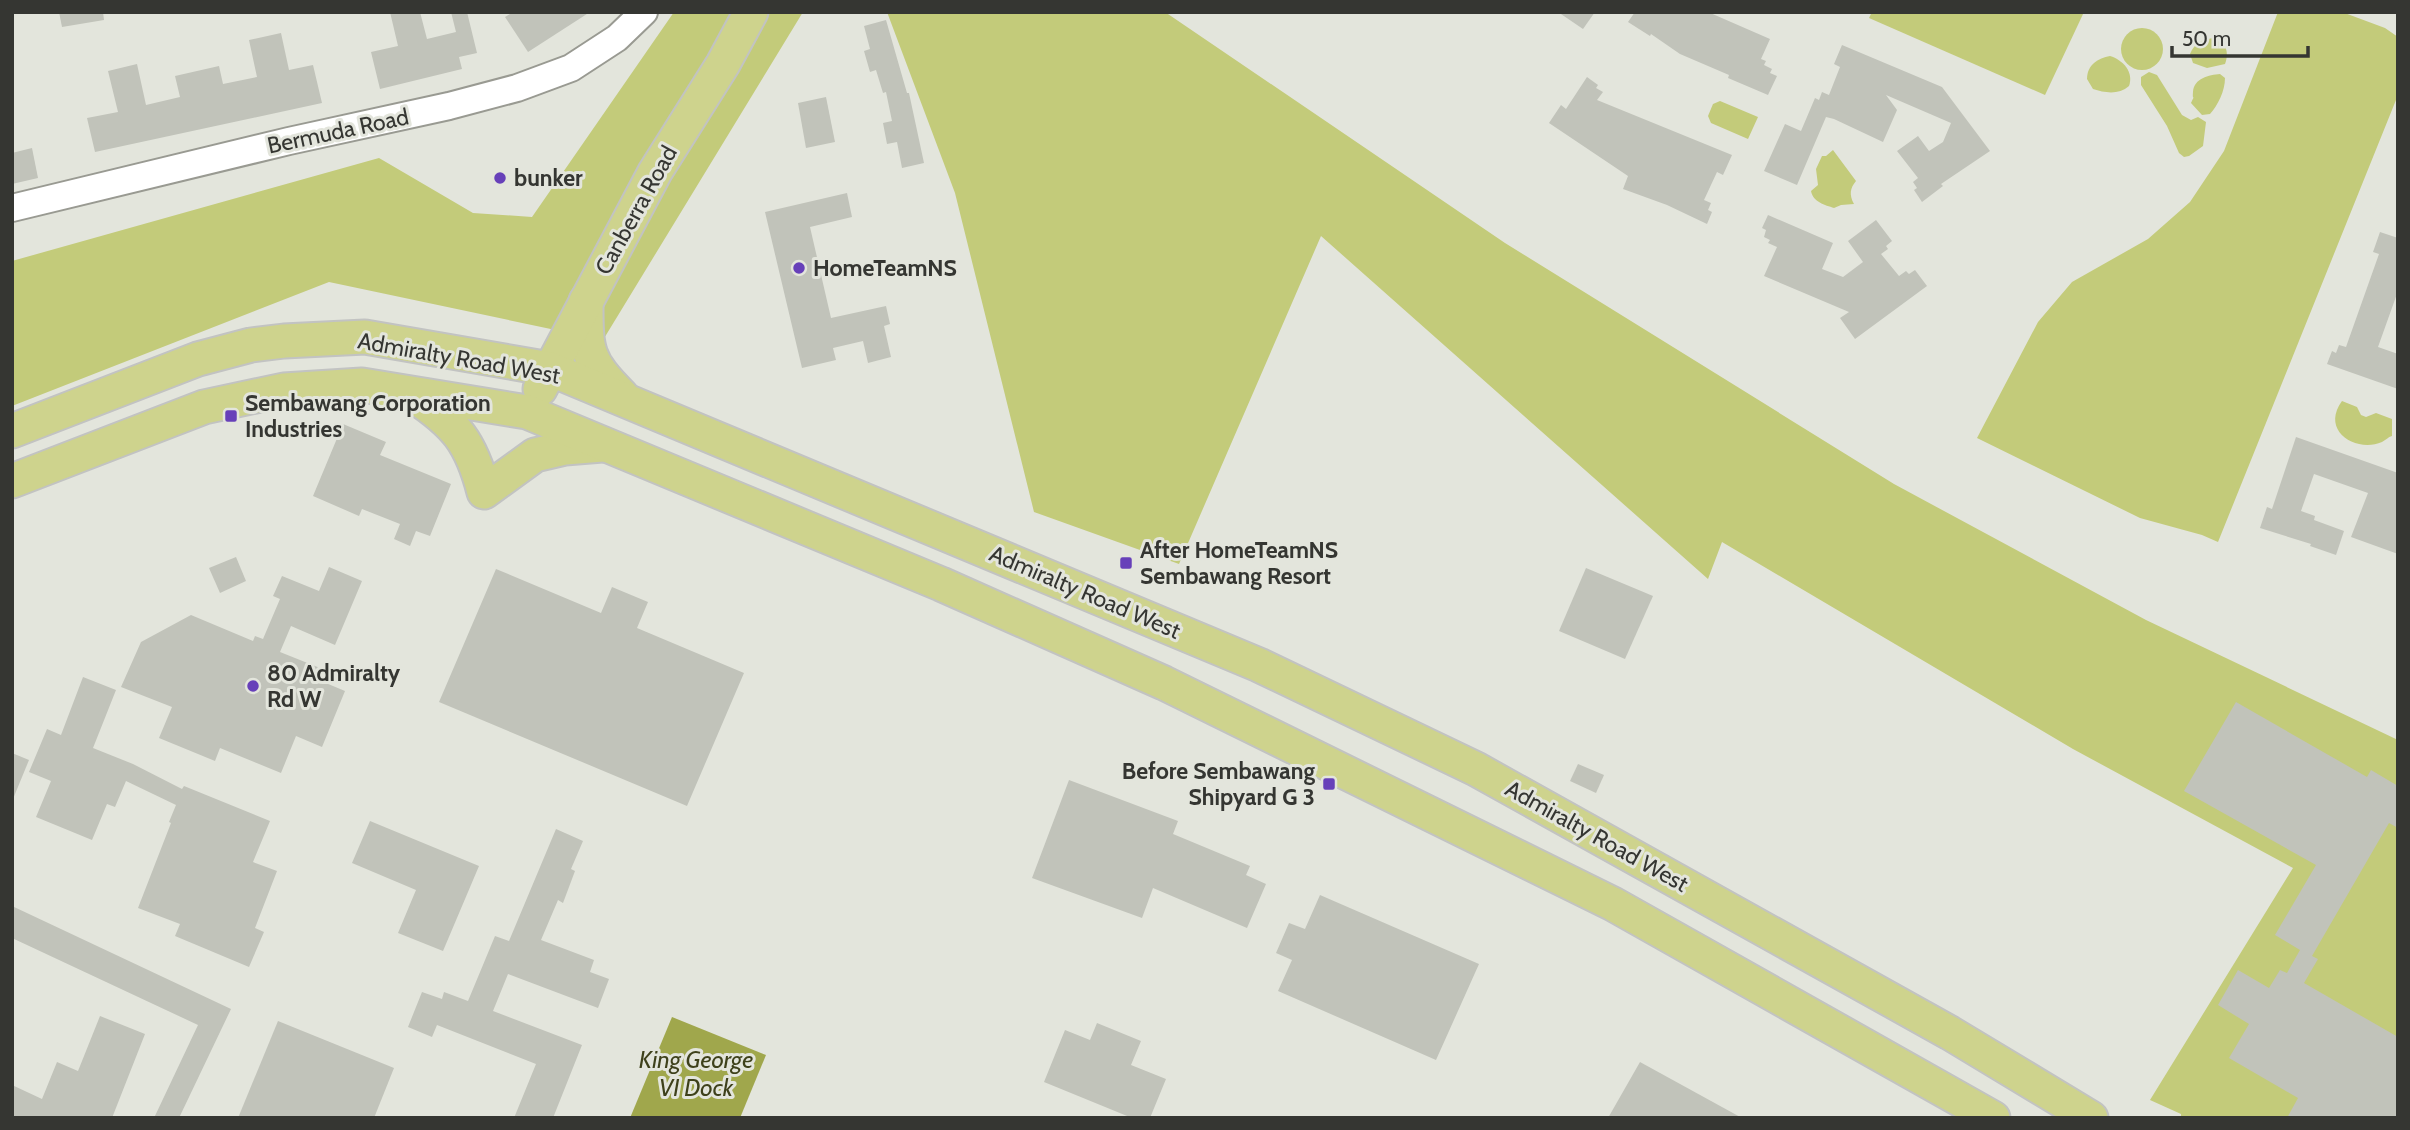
<svg xmlns="http://www.w3.org/2000/svg" width="2410" height="1130" viewBox="0 0 2410 1130" font-family="Cabin,sans-serif">
<style>
.green{fill:#c3cb7a}
.water{fill:#a0a74c}
.building{fill:#c1c3ba}
.lines{fill:none;stroke-linecap:round;stroke-linejoin:round}
.minor-casing{stroke:#999a92;stroke-width:30}
.major-casing{stroke:#c2c3c2;stroke-width:37}
.minor{stroke:#fff;stroke-width:26}
.major{stroke:#ced38d;stroke-width:33}
.poi-dot{fill:#6740b9;stroke:#e3e5dc;stroke-width:2.5}
.labels{text-anchor:middle;stroke-width:6;stroke-linejoin:round;paint-order:stroke}
.street-label{font-size:23px;fill:#353632;stroke:#e3e5dc}
.poi-label{font-size:23px;font-weight:bold;fill:#353632;stroke:#e3e5dc;text-anchor:start}
.water-label{font-size:24px;font-style:italic;fill:#3e411b;stroke:#e3e5dc}
</style>
<rect width="100%" height="100%" fill="#e3e5dc"/>
<g class="green">
<path d="M674,12h129l-200,328 -274,-58 -317,124v-145l367,-103 94,55 59,4z"/>
<path d="M887,12h278l340,231 389,241 252,136 252,120v378h-217v-4l-31,-14 143,-232 -220,-119 -351,-207 -14,37 -387,-343 -142,328 -145,-52 -79,-319z"/>
<path d="M1872,12h212l-39,83 -176,-77z"/>
<path d="M2278,12h64l43,16 13,9v58l-180,447 -16,-7 -62,-17 -163,-80 61,-116 34,-40 76,-43 42,-37 34,-51z"/>
<circle cx="2142" cy="49" r="21"/>
<path d="M2214,38c13,4 15,15 11,26l-18,4 -14,-5 -3,-9c4,-11 14,-15 24,-16z"/>
<path d="M2110,56c13,4 24,16 19,30 -10,9 -24,7 -36,3l-6,-10c0,-14 11,-21 23,-23z"/>
<path d="M2149,72l8,3 25,40 9,5 7,-3 8,5 -3,24 -14,10 -5,1 -5,-4 -12,-27 -26,-41v-8z"/>
<path d="M2220,74l5,4c0,13 -7,27 -15,36l-8,1 -11,-12c5,-11 1,0 2,-11 1,-14 16,-17 27,-18z"/>
<path d="M1720,101l38,16 -10,22 -37,-16 -3,-7 5,-12z"/>
<path d="M1833,150l23,31c-6,7 -7,14 -2,23l-13,1 -7,3c-9,-3 -21,-6 -23,-17l7,-6 -2,-16 6,-13h4z"/>
<path d="M2342,401l15,6 4,8 5,2 10,-4 16,6v17c-4,1 -6,4 -10,6 -26,11 -62,-11 -40,-41z"/>
</g>
<path class="water" d="M672,1017l94,38 -26,63h-110z"/>
<g class="building">
<path d="M59,12h44l1,8 -42,7z"/>
<path d="M390,12h30l7,27 29,-7 -5,-20h16l10,41 -18,4 3,12 -82,20 -9,-37 27,-6z"/>
<path d="M513,12h77l-62,40 -23,-35z"/>
<path d="M1558,12h37l-12,17z"/>
<path d="M1635,12h73l62,27 -9,20 5,2 -2,4 8,4 -2,4 7,3 -9,19 -40,-17 1,-3 -49,-21 -29,-20 -1,2 -22,-14z"/>
<path d="M886,20l21,73h2l15,70 -22,5 -5,-26 -10,2 -4,-21 9,-2 -6,-29 -3,1 -7,-23 -6,2 -6,-21 6,-2 -6,-23z"/>
<path d="M281,33l8,37 24,-5 9,38 -227,49 -8,-34 31,-6 -10,-41 29,-7 9,41 34,-8 -5,-21 44,-10 4,18 34,-7 -8,-37z"/>
<path d="M1842,45l100,42 48,64 -49,33 2,2 -21,16 -8,-12 3,-2 -4,-6 5,-4 -21,-27 21,-15 11,15 14,-9 8,-19 -65,-28 11,15 -14,32 -49,-23 -8,-2 -29,68 -33,-14 21,-47 16,7 14,-33 4,2 3,-8 7,3 11,-28 -6,-3z"/>
<path d="M1587,77l11,8 -2,3 7,4 -6,8 135,55 -9,20 -6,-3 -13,28 7,3 -3,7 4,2 -5,12 -40,-19 -44,-16 5,-13 -79,-53 12,-18 5,4z"/>
<path d="M826,97l9,45 -29,6 -8,-45z"/>
<path d="M32,148l6,30 -26,6v-31z"/>
<path d="M847,193l5,24 -42,10 21,91 55,-12 4,18 -6,2 7,31 -23,6 -5,-22 -30,7 3,12 -34,8 -37,-156z"/>
<path d="M1768,215l65,28 -11,26 21,8 20,-15 -15,-21 28,-21 16,21 -6,5 2,3 -7,5 18,22 7,-5 3,3 6,-4 12,16 -72,53 -15,-21 9,-6 -85,-36 13,-29 -9,-4 2,-3 -6,-3 2,-7 -4,-2z"/>
<path d="M2380,232l18,6v53l-20,56 20,7v35l-71,-25 5,-13 4,2 3,-8 7,2 33,-93 -6,-2z"/>
<path d="M343,424l43,18 -6,13 71,29 -21,52 -14,-5 -6,15 -16,-7 6,-15 -38,-15 -3,7 -46,-20z"/>
<path d="M2296,437l102,36v81l-47,-17 17,-44 -54,-19 -13,37 14,5 -1,4 30,11 -8,24 -26,-9 1,-2 -51,-16 7,-21 5,2z"/>
<path d="M236,557l10,24 -26,12 -11,-25z"/>
<path d="M329,567l33,14 -27,64 -44,-19 -11,26 45,18 -4,11 24,10 -23,56 -26,-11 -15,37 -61,-25 -5,13 -56,-23 13,-31 -51,-20 20,-45 50,-27 62,26 2,-5 8,3 17,-40 -7,-3 9,-20 37,15z"/>
<path d="M1586,568l67,28 -28,63 -66,-28z"/>
<path d="M496,569l105,44 11,-26 36,15 -11,26 107,45 -57,133 -248,-104z"/>
<path d="M83,677l33,13 -23,58 40,16 49,25 2,-3 86,35 -17,41 24,9 -22,57 9,4 -15,35 -74,-31 5,-12 -42,-16 33,-85 -2,-1 7,-17 -50,-24 -11,26 -8,-3 -15,36 -56,-23 15,-36 -22,-9 18,-43 14,6z"/>
<path d="M2236,702l131,75 4,-7 27,16v42l-9,-5 -77,133 6,3 -14,24 94,54v81h-111l11,-20 -69,-40 20,-34 -31,-19 20,-35 31,18 11,-18 7,3 13,-23 -25,-15 41,-70 -132,-74z"/>
<path d="M12,753l17,7 -16,39h-1z"/>
<path d="M1578,764l26,11 -8,18 -26,-12z"/>
<path d="M1069,780l109,41 -5,13 77,32 -4,9 20,9 -19,44 -94,-40 -11,30 -110,-40z"/>
<path d="M370,821l109,45 -36,85 -45,-18 18,-43 -64,-27z"/>
<path d="M556,829l27,12 -12,28 4,2 -12,32 -5,-3 -17,40 53,20 -4,12 19,7 -11,29 -90,-34 -15,37 89,34 -29,73h-39l22,-54 -99,-39 -5,12 -24,-10 14,-35 20,7 2,-7 24,9 27,-65 14,5z"/>
<path d="M1320,895l159,69 -43,96 -158,-69 14,-31 -16,-7 13,-30 16,6z"/>
<path d="M12,906l219,103 -52,109h-25l44,-93 -186,-87z"/>
<path d="M100,1016l45,18 -33,84h-100v-33l30,14 15,-37 21,9z"/>
<path d="M278,1021l116,47 -20,50h-136z"/>
<path d="M1097,1023l44,18 -10,24 35,14 -16,39h-18l-88,-36 21,-52 25,10z"/>
<path d="M1640,1062l102,56h-134z"/>
</g>
<g class="lines">
<defs>
<path id="minor" d="M12,208l277,-67 160,-35 68,-18 54,-20 46,-30 27,-26"/>
<g id="major">
<path d="M586,301c0,50 0,59 36,95"/>
<path d="M540,389l115,-217 68,-108 28,-52"/>
<path d="M414,396c42,28 57,46 70,96l51,-37 30,-7 37,-3"/>
<path d="M12,431l186,-72 53,-14 33,-4 81,-4 185,32 709,296 217,104 474,264 141,85"/>
<path d="M12,481l192,-74 80,-17 78,-5 165,27 414,172 223,99 449,221 380,214"/>
</g>
</defs>
<use href="#minor" class="minor-casing"/>
<use href="#major" class="major-casing"/>
<use href="#minor" class="minor"/>
<use href="#major" class="major"/>
</g>
<g class="poi-dot">
<circle cx="500" cy="178" r="7"/>
<circle cx="799" cy="268" r="7"/>
<rect x="224" y="409" width="14" height="14" rx="3.5"/>
<rect x="1119" y="556" width="14" height="14" rx="3.5"/>
<circle cx="253" cy="686" r="7"/>
<rect x="1322" y="777" width="14" height="14" rx="3.5"/>
</g>
<g class="labels">
<g class="street-label">
<text transform="translate(338 131) rotate(-12)" y="8">Bermuda Road</text>
<text transform="translate(636 210) rotate(-61)" y="8">Canberra Road</text>
<text transform="translate(459 358) rotate(10)" y="8">Admiralty Road West</text>
<text transform="translate(1085 592) rotate(23)" y="8">Admiralty Road West</text>
<text transform="translate(1597 836) rotate(29)" y="8">Admiralty Road West</text>
</g>
<g class="poi-label">
<text x="514" y="186">bunker</text>
<text x="813" y="276">HomeTeamNS</text>
<text x="245" y="411">Sembawang Corporation<tspan x="245" dy="26">Industries</tspan></text>
<text x="1140" y="558">After HomeTeamNS<tspan x="1140" dy="26">Sembawang Resort</tspan></text>
<text x="267" y="681">80 Admiralty<tspan x="267" dy="26">Rd W</tspan></text>
<text x="1315" y="779" text-anchor="end">Before Sembawang<tspan x="1315" dy="26">Shipyard G 3</tspan></text>
</g>
<g class="water-label">
<text x="696" y="1068">King George<tspan x="696" dy="28">VI Dock</tspan></text>
</g>
</g>
<rect width="2410" height="1130" fill="none" stroke="#353632" stroke-width="28"/>
<path d="M2172 46v10h136v-10" fill="none" stroke="#353632" stroke-width="3.5"/>
<text x="2182" y="46" font-size="21" fill="#353632" stroke="#e3e5dc" stroke-width="5" paint-order="stroke">50 m</text>
</svg>
